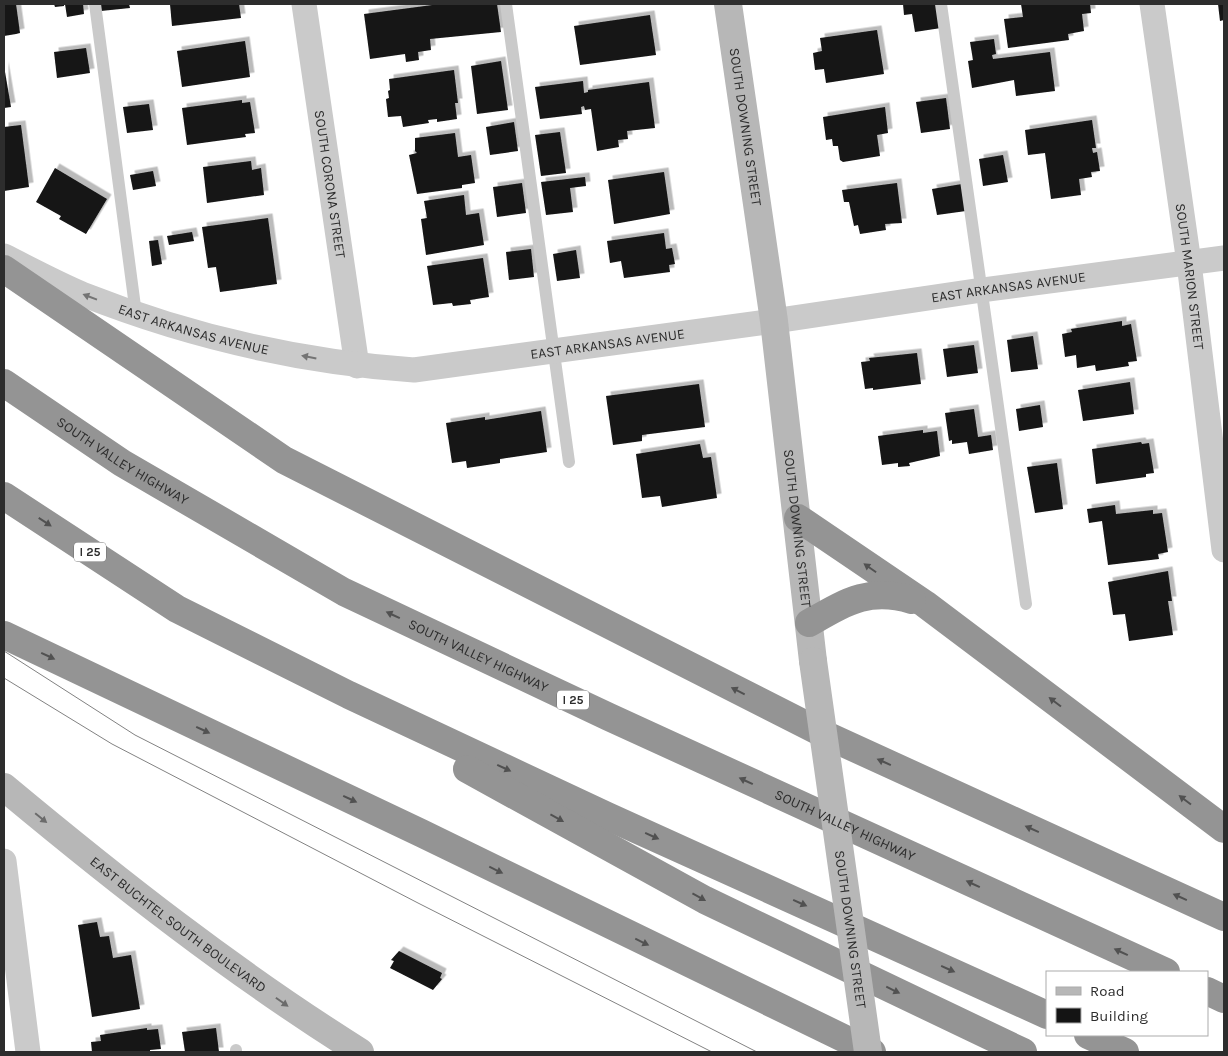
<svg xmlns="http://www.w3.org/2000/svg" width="1228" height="1056" viewBox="0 0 1228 1056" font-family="Karla,sans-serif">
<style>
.building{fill:#141414;filter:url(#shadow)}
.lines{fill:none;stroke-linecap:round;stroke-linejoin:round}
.lane{stroke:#cacaca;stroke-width:12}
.street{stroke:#cacaca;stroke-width:25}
.secondary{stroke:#b7b7b7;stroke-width:28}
.highway{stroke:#949494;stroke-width:28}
.tram{stroke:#828282;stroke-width:1}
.secondary-bridge{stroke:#b7b7b7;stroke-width:28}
.oneway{fill:#747474}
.oneway2{fill:#515151}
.oneway3{fill:#6b6b6b}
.labels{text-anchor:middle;stroke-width:5;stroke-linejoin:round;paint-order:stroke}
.shield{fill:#fff;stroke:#6c6c6c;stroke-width:1}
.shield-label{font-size:12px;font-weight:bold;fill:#2d2d2d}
.street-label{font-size:14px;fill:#2d2d2d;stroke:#fff}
</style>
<defs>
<filter id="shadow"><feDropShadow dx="4.5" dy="-4.5" stdDeviation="0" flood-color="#0004"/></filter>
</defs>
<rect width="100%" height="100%" fill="#fff"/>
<g class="building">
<path d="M4,4h12l4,29 -4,1 -12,2z"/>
<path d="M54,4h10v2l-9,1z"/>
<path d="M65,4h18l1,10 -17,3z"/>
<path d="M100,4h29l1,4 -29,3z"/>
<path d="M170,4h69l2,14 -69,8z"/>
<path d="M440,4h57l4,28 -71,7 1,11 -13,2 1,8 -13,2 -1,-8 -35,5 -6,-45z"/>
<path d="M903,4h35l3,24 -26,4 -3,-18 -8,1z"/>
<path d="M1021,4h69l1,9 -9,1 2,17 -16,3 1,6 -61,8 -4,-29 19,-2z"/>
<path d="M1218,4h6v16l-4,1z"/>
<path d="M650,15l6,40 -76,10 -6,-39z"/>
<path d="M877,30l7,44 -58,9 -2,-14 -9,1 -2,-17 9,-2 -2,-13z"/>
<path d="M994,39l2,15 -4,1 1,4 57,-7 5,39 -39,5 -2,-16 -42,8 -4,-27 5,-1 -3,-18z"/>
<path d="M245,41l5,36 -68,10 -5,-36z"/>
<path d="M86,48l4,25 -33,5 -3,-26z"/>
<path d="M501,61l7,49 -31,4 -6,-48z"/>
<path d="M4,66l7,41 -7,1z"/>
<path d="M454,70l4,33h-3l2,16 -20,3v-3l-9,1 1,3 -26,4 -2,-11 -13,1 -2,-18 3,-1 -1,-7 2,-1 -1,-11z"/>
<path d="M583,81l1,12 4,-1v-2l61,-8 6,46 -28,3 1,8 -10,1 1,7 -22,4 -6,-42 -6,1 -1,-4 -3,1 1,7 -42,5 -5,-32z"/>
<path d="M946,98l4,31 -29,4 -5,-31z"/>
<path d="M242,100v3l8,-1 5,31 -10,1 1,3 -59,8 -5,-37z"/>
<path d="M149,104l4,26 -26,3 -4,-26z"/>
<path d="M885,107l3,26 -11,2 3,21 -37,6 -3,-2 -2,-14h-5l-1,-7 -6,1 -3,-23z"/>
<path d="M1092,120l4,28h-4l1,5 4,-1 3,19 -9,1 1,5 -13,2 2,16 -30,4 -6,-46 -17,2 -3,-25z"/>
<path d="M514,122l4,29 -28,4 -4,-28z"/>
<path d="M21,125l8,62 -25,4v-64z"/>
<path d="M560,132l6,41 -25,3 -6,-41z"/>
<path d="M455,133l3,24 13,-2 4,28 -13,2v3l-45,6 -8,-39 8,-2 -2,-2v-13z"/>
<path d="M1003,155l5,27 -25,4 -4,-27z"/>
<path d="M251,161l1,9 9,-2 3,27 -57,8 -4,-36z"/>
<path d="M55,168l52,31 -21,35 -27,-15 2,-3 -25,-14z"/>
<path d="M153,171l3,15 -23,4 -3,-15z"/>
<path d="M664,172l6,42 -56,10 -6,-44z"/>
<path d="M585,177l1,9 -16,2 3,24 -27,3 -5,-33z"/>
<path d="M522,183l4,30 -29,4 -4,-30z"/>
<path d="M897,183l5,40 -17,1 1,6 -26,4 -2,-9 -4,1 -5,-24h-5l-2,-12z"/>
<path d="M962,184l4,27 -29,4 -5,-26z"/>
<path d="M464,195l2,20 13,-2 5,32 -58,10 -5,-36 6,-1 -3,-17z"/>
<path d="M268,218l9,66 -57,8 -4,-25 -8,1 -6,-41z"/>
<path d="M192,232l2,9 -25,4 -2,-9z"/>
<path d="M664,233l2,16 6,-1 3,16 -6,1 1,7 -46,6 -3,-17 -11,2 -3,-22z"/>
<path d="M158,240l4,24 -10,2 -3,-25z"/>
<path d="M531,249l3,28 -25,3 -3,-28z"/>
<path d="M576,250l4,28 -23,3 -4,-27z"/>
<path d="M483,258l6,39 -19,3 1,4 -18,2 -1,-3 -19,2 -6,-39z"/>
<path d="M1122,321v5l9,-2 6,37 -9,1 1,4 -33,5 -1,-6 -18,3 -1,-13 -11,2 -3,-23 10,-2 -1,-3z"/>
<path d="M1033,336l5,33 -27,3 -4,-32z"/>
<path d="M974,345l4,28 -31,4 -4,-28z"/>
<path d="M917,353l4,31 -48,6v-2l-8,1 -4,-27 9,-1 -1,-3z"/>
<path d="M1130,382l4,32 -51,7 -5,-31z"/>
<path d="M699,384l6,43 -63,8v6l-29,4 -7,-49z"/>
<path d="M1040,405l3,22 -24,4 -3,-22z"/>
<path d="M974,409l4,28 13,-2 2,15 -24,4 -2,-12 -15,2v-4l-3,1 -4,-28z"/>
<path d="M541,411l6,41 -47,7v4l-33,5 -1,-7 -14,2 -6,-40 39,-6v3z"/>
<path d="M923,430v3l14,-2 3,25 -31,7 1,3 -12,1v-4l-16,2 -4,-29z"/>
<path d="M1141,442l1,2 7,-1 5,30 -8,1v3l-50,7 -4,-35z"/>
<path d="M700,444l3,14 8,-1 6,41 -55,9 -2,-11 -18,2 -6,-44z"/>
<path d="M1057,463l6,46 -28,4 -8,-46z"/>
<path d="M1115,505l1,9 37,-4v4l9,-1 6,39 -10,2 1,5 -51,6 -6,-44 -13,2 -2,-14z"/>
<path d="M1168,571l4,30h-4l5,34 -44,6 -4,-27 -12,1 -5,-33z"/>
<path d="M97,922l3,15 9,-1 4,22 18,-3 9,54 -48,8 -14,-92z"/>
<path d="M399,951l43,22 -2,5 2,1 -9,11 -43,-22 4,-7 -3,-1z"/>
<path d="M147,1028v2l11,-1 3,20 -11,1v2h-58l-1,-10 10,-1 -1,-6z"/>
<path d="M216,1028l3,24h-34l-3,-20z"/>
</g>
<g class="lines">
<g class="lane">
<path d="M95,4l41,310"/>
<path d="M506,4l63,458"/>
<path d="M941,4l85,600"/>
<path d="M236,1050v2"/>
</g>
<g class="street">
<path id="s1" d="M304,4l53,362"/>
<path id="s2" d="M1152,4l37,259 35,287"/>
<path id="s3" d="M4,256c26,13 52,27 78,38 106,42 219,68 332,76l360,-49 208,-31 242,-32"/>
<path d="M4,861l24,191"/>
</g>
<g class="secondary">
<path id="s4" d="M728,4l46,317 39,340"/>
<path id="s5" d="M4,787c114,95 230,186 356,265"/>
</g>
<g class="highway">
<path d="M4,269l280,191 544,276 396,181"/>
<path id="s6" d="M4,383l118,80 222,129 265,125 557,255"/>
<path d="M4,496l173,113 172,86 258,121 440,199"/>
<path d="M798,518l127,86 299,225"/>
<path d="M809,623c37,-21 60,-36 103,-23"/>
<path d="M4,635l417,198 451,219"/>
<path d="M467,769l238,131 318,152"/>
<path d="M1207,991l17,8"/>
<path d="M1088,1035l37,17"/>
</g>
<g class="tram">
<path d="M4,651l131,84 622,317"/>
<path d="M4,678l108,66 306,159 294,149"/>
</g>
<path class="secondary-bridge" id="s7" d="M813,661l55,391"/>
</g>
<defs><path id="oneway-solid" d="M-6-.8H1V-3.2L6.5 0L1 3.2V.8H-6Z" transform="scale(1.25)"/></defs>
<g class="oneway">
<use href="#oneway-solid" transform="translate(90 297) rotate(-159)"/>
<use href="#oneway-solid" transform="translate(309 357) rotate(-169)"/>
</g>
<g class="oneway2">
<use href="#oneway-solid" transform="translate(45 522) rotate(33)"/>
<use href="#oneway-solid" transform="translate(870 568) rotate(-145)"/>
<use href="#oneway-solid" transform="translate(393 615) rotate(-155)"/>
<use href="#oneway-solid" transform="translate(48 656) rotate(25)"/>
<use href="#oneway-solid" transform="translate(738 691) rotate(-153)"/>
<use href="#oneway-solid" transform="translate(1055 702) rotate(-143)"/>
<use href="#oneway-solid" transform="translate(203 730) rotate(25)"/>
<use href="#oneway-solid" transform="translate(884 762) rotate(-156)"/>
<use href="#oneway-solid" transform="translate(504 768) rotate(25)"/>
<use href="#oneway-solid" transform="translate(746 781) rotate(-155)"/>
<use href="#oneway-solid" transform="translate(350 799) rotate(25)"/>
<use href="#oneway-solid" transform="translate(1185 800) rotate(-143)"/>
<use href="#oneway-solid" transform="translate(557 818) rotate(29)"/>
<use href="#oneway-solid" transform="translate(1032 829) rotate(-156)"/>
<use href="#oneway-solid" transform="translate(652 836) rotate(24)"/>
<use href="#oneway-solid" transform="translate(496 870) rotate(26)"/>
<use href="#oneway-solid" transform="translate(973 884) rotate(-155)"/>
<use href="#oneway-solid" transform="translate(699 897) rotate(29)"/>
<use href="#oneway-solid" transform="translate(1180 897) rotate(-156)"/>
<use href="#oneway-solid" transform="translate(800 903) rotate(24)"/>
<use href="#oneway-solid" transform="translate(642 942) rotate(26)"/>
<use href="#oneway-solid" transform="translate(1121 952) rotate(-155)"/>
<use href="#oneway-solid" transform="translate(948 969) rotate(24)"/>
<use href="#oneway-solid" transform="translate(893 990) rotate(26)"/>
</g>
<g class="oneway3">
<use href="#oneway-solid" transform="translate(41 818) rotate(39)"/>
<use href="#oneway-solid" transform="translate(282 1002) rotate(35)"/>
</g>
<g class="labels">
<g class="shield">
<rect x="74" y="542.5" width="32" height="19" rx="4"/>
<rect x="557" y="690.5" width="32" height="19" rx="4"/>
</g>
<g class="shield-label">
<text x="90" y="556">I 25</text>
<text x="573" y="704">I 25</text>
</g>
<g class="street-label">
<text dy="5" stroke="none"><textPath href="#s4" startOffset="124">SOUTH DOWNING STREET</textPath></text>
<text dy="5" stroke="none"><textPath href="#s1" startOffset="182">SOUTH CORONA STREET</textPath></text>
<text dy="5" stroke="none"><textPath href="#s2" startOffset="275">SOUTH MARION STREET</textPath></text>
<text dy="5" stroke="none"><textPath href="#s3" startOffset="1029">EAST ARKANSAS AVENUE</textPath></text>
<text dy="5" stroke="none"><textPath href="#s3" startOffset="204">EAST ARKANSAS AVENUE</textPath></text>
<text dy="5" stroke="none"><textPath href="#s3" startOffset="624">EAST ARKANSAS AVENUE</textPath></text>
<text dy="5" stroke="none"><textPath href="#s6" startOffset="142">SOUTH VALLEY HIGHWAY</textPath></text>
<text dy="5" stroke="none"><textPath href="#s4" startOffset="529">SOUTH DOWNING STREET</textPath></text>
<text dy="5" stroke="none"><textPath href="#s6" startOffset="548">SOUTH VALLEY HIGHWAY</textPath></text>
<text dy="5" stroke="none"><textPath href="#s6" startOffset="952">SOUTH VALLEY HIGHWAY</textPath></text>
<text dy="5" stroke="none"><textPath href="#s5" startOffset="222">EAST BUCHTEL SOUTH BOULEVARD</textPath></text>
<text dy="5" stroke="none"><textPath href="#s7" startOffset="271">SOUTH DOWNING STREET</textPath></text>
</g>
</g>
<rect width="1228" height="1056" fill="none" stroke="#2d2d2d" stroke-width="10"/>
<rect x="1046" y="971" width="162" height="65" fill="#ffffff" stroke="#ababab"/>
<rect x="1056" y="987" width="25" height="8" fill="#b7b7b7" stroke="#ababab"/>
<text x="1090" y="996" font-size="15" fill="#2d2d2d">Road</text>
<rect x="1056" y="1008" width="25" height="15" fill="#141414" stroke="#ababab"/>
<text x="1090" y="1021" font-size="15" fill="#2d2d2d">Building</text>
</svg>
